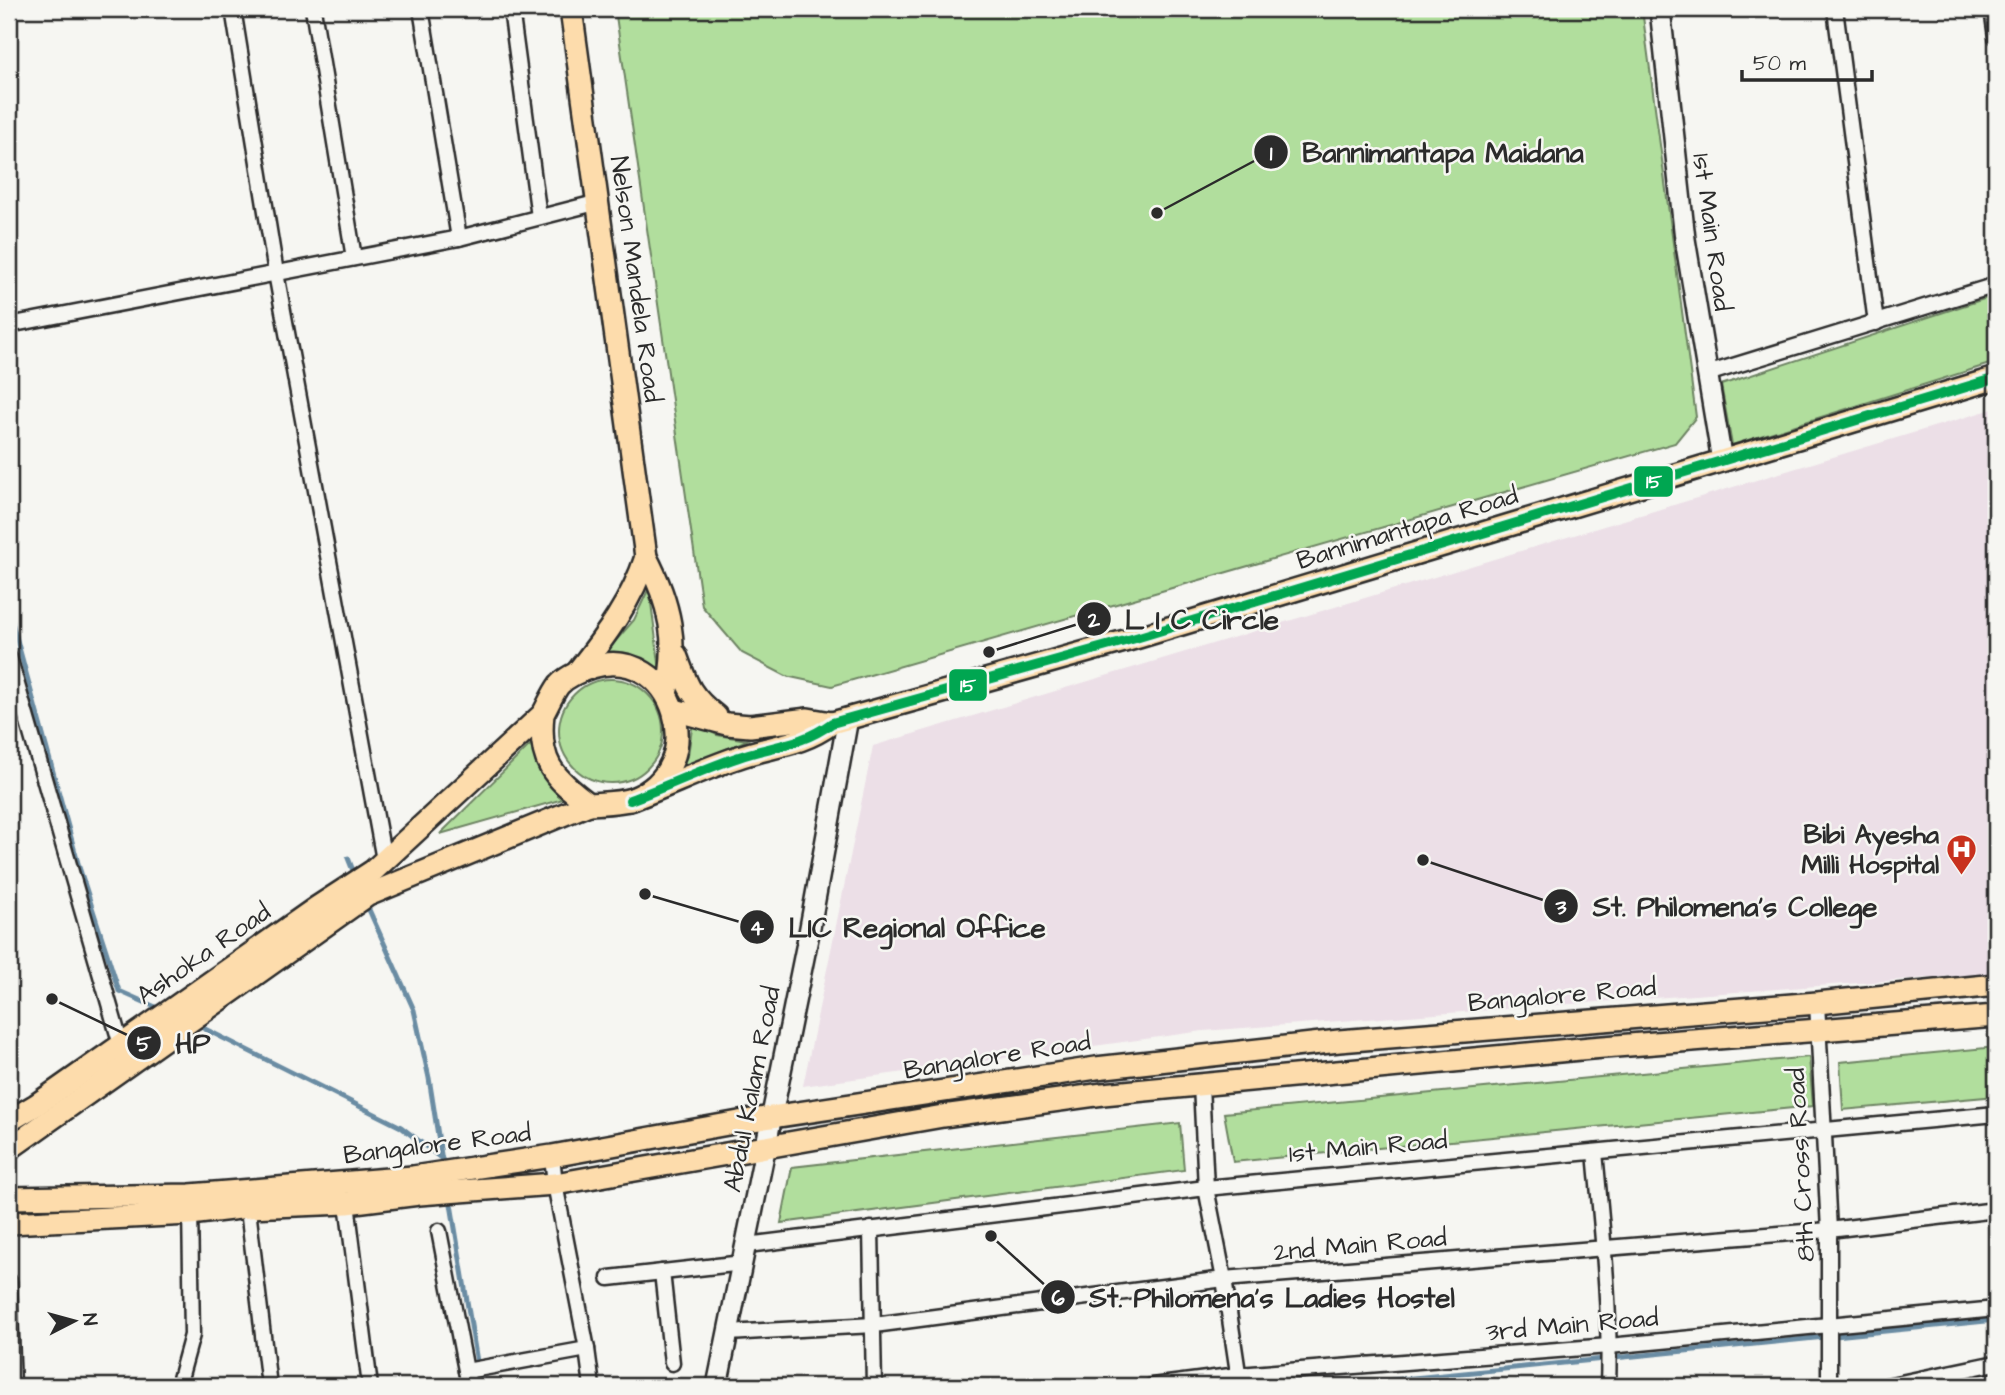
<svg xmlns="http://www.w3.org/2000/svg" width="2005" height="1395" viewBox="0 0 2005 1395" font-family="'Architects Daughter',sans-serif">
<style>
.built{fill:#ecdfe7}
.green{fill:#b1de9d;stroke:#6e8464;stroke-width:2}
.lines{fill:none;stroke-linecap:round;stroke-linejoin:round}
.stream{stroke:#6a8ca3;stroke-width:5}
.street-casing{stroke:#2b2b2b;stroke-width:19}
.secondary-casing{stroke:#2b2b2b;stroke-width:24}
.primary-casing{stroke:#2b2b2b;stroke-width:26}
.street{stroke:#f6f6f2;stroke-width:14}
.secondary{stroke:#f6f6f2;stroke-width:19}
.primary{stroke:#fddcac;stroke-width:21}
.bus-1-casing{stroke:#f6f6f2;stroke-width:16}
.bus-1{stroke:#00a651;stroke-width:10}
.labels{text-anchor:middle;stroke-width:5;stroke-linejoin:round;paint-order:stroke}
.street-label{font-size:26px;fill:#2b2b2b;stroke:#f6f6f2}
.poi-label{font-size:26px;font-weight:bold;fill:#2b2b2b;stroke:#f6f6f2;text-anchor:end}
.leader{fill:none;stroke:#2b2b2b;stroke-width:2.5}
.callout-dot{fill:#2b2b2b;stroke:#f6f6f2;stroke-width:2.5}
.mark-label{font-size:21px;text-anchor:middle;font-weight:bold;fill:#fff}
.callout-label{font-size:28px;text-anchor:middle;font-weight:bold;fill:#2b2b2b;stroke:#f6f6f2;stroke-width:5;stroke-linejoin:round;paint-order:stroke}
.line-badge{stroke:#f6f6f2;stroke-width:2.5}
.badge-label{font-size:19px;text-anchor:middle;font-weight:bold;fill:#fff}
</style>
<rect width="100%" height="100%" fill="#f6f6f2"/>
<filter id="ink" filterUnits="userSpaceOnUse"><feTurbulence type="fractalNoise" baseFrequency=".0143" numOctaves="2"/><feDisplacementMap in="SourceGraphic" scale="14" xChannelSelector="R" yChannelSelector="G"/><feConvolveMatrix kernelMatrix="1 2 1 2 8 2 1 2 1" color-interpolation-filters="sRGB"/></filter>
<g filter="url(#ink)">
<path class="built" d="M1996,408v565l-793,58 -400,55 70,-340z"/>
<g class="green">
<path d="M615,9h1027l54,408 -21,26 -843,243 -46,-10 -44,-23 -40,-47z"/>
<path d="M1996,295v67l-264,83 -11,-60z"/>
<path d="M649,588l11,82c-18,-11 -32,-16 -54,-18l28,-32z"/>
<circle cx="611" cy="731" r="52"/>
<path d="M693,722l24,13 30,5 -68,30 9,-15z"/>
<path d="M533,742c5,27 10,38 30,57l-123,35z"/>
<path d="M1996,1047v49l-153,14 -3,-48z"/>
<path d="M1809,1057l4,49 -580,56 -9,-49z"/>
<path d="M1180,1123l4,47 -403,53 11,-56z"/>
</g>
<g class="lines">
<g class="stream">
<path d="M9,611l70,256 40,124 41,18"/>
<path d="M348,858l8,20"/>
<path d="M366,903l48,107 15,68 13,83"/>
<path d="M195,1024l206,103 41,32"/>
<path d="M450,1198l31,188"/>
<path d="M1333,1386l663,-66"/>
</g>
<defs>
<g id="street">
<path d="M233,9l43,264 108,587"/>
<path d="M313,9l41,249"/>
<path d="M421,9l38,229"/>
<path d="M511,9l28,208"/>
<path d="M1835,9l41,314"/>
<path d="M1992,9l4,28"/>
<path d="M9,325l450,-87 140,-36"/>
<path d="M1707,374l289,-89"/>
<path d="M9,657l112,388"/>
<path d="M1817,1003l12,227v156"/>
<path d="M1201,1085l5,103 18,91 16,107"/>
<path d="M1595,1152c7,78 16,156 13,234"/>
<path d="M552,1156l3,28 32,165 5,37"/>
<path d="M247,1201l22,185"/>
<path d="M347,1203l23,183"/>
<path d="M871,1229l3,157"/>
<path d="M439,1231l30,155"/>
<path d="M747,1245l459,-57 790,-74"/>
<path d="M662,1272l10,91"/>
<path d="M609,1278l134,-15"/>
<path d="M9,1281l4,105"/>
<path d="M728,1333l146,-8 350,-46 605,-49 167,-20"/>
<path d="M466,1371l121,-22"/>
<path d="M178,1386l14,-51 -2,-127"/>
<path d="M1152,1386l86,-11 371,-29 387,-37"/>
<path d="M1886,1386l110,-23"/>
</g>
<g id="secondary">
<path d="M1660,9l25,230 37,222"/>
<path d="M717,1386l92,-453 39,-215"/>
</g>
<g id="primary">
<path d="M571,9l75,548c23,44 34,88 20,136"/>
<path d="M676,655c11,30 14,41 40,61"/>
<path d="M578,671c28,-35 54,-71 68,-114"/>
<path d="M674,710l53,14 23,2 58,-7 24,4"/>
<path d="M630,800c36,-13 70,-30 106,-42 36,-13 63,-11 96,-35l307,-86 857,-259"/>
<path d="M9,1121l27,-16 280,-197 57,-37 170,-157c5,-9 10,-21 16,-29 8,-9 21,-14 33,-18 82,-25 122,101 40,132 -13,4 -29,4 -43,5 -37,-27 -51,-43 -46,-90"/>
<path d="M9,1149l359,-254 221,-91"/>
<path d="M9,1198l181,-3 223,-18 139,-21 187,-34 357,-54 243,-27 478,-38 179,-18"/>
<path d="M9,1223l181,-9 58,-7 99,-4 72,-9 136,-10 388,-68 160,-22 488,-46 405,-32"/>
</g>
</defs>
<use href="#street" class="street-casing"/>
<use href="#secondary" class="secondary-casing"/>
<use href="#primary" class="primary-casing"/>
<use href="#street" class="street"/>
<use href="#secondary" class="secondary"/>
<use href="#primary" class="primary"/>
<defs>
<path id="bus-1" d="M630,800c36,-13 70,-30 106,-42 36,-13 63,-11 96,-35l307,-86 857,-259"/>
</defs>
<use href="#bus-1" class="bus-1-casing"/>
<use href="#bus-1" class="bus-1"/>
</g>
</g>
<defs>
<symbol id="hospital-pin" viewBox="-11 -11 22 30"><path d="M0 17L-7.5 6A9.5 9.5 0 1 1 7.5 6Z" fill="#c8321e" stroke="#f6f6f2"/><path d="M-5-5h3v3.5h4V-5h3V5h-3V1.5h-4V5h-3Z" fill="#fff"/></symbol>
</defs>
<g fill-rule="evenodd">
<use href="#hospital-pin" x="1944" y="832" width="35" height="47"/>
</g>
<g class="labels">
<g class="street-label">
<text transform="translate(1713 232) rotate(82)" y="9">1st Main Road</text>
<text transform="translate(637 279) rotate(82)" y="9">Nelson Mandela Road</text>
<text transform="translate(1407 527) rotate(-17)" y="9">Bannimantapa Road</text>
<text transform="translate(203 953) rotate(-35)" y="9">Ashoka Road</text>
<text transform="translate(1562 994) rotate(-5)" y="9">Bangalore Road</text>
<text transform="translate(997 1055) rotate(-9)" y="9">Bangalore Road</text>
<text transform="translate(751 1089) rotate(-79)" y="9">Abdul Kalam Road</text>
<text transform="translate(437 1143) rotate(-7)" y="9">Bangalore Road</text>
<text transform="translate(1368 1146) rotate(-5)" y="9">1st Main Road</text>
<text transform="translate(1800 1165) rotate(-93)" y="9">8th Cross Road</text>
<text transform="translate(1360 1244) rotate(-5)" y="9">2nd Main Road</text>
<text transform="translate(1572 1324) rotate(-5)" y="9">3rd Main Road</text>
</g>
<g class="poi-label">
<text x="1939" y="843">Bibi Ayesha<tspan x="1939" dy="30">Milli Hospital</tspan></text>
</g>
</g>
<path class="leader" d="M1157 213L1271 152M989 652L1094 619M1423 860L1561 906M645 894L757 927M52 999L144 1043M991 1236L1058 1297"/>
<g class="callout-dot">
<circle cx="1157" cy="213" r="7"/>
<circle cx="989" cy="652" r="7"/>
<circle cx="1423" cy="860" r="7"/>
<circle cx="645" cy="894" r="7"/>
<circle cx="52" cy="999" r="7"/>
<circle cx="991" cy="1236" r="7"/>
<circle cx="1271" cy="152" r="18"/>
<circle cx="1094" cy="619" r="18"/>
<circle cx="1561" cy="906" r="18"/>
<circle cx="757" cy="927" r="18"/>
<circle cx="144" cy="1043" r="18"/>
<circle cx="1058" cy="1297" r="18"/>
</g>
<g class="mark-label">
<text x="1271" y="160">1</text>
<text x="1094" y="627">2</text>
<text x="1561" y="914">3</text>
<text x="757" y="935">4</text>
<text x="144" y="1051">5</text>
<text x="1058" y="1305">6</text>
</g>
<g class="callout-label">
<text x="1443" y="162">Bannimantapa Maidana</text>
<text x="1202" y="629">L I C Circle</text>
<text x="1735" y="916">St. Philomena's College</text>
<text x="917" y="937">LIC Regional Office</text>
<text x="193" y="1053">HP</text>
<text x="1272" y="1307">St. Philomena's Ladies Hostel</text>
</g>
<g class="line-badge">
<rect x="1633" y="465" width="41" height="33" rx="7" fill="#00a651"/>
<rect x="948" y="668" width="40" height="34" rx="7" fill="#00a651"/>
</g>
<g class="badge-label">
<text x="1654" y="488">15</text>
<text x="968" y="692">15</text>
</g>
<rect width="2005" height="1395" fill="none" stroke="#f6f6f2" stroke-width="35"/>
<rect x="18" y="18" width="1970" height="1360" fill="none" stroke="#2b2b2b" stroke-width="2.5" filter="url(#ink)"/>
<g transform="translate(74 1321) rotate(84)" stroke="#f6f6f2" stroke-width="5" paint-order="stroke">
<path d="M0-5L12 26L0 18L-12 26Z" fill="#2b2b2b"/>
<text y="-10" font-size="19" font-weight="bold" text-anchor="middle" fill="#2b2b2b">N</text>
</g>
<path d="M1742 70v10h130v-10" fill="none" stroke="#2b2b2b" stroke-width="3.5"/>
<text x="1753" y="70" font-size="21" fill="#2b2b2b" stroke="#f6f6f2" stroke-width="5" paint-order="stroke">50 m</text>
</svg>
